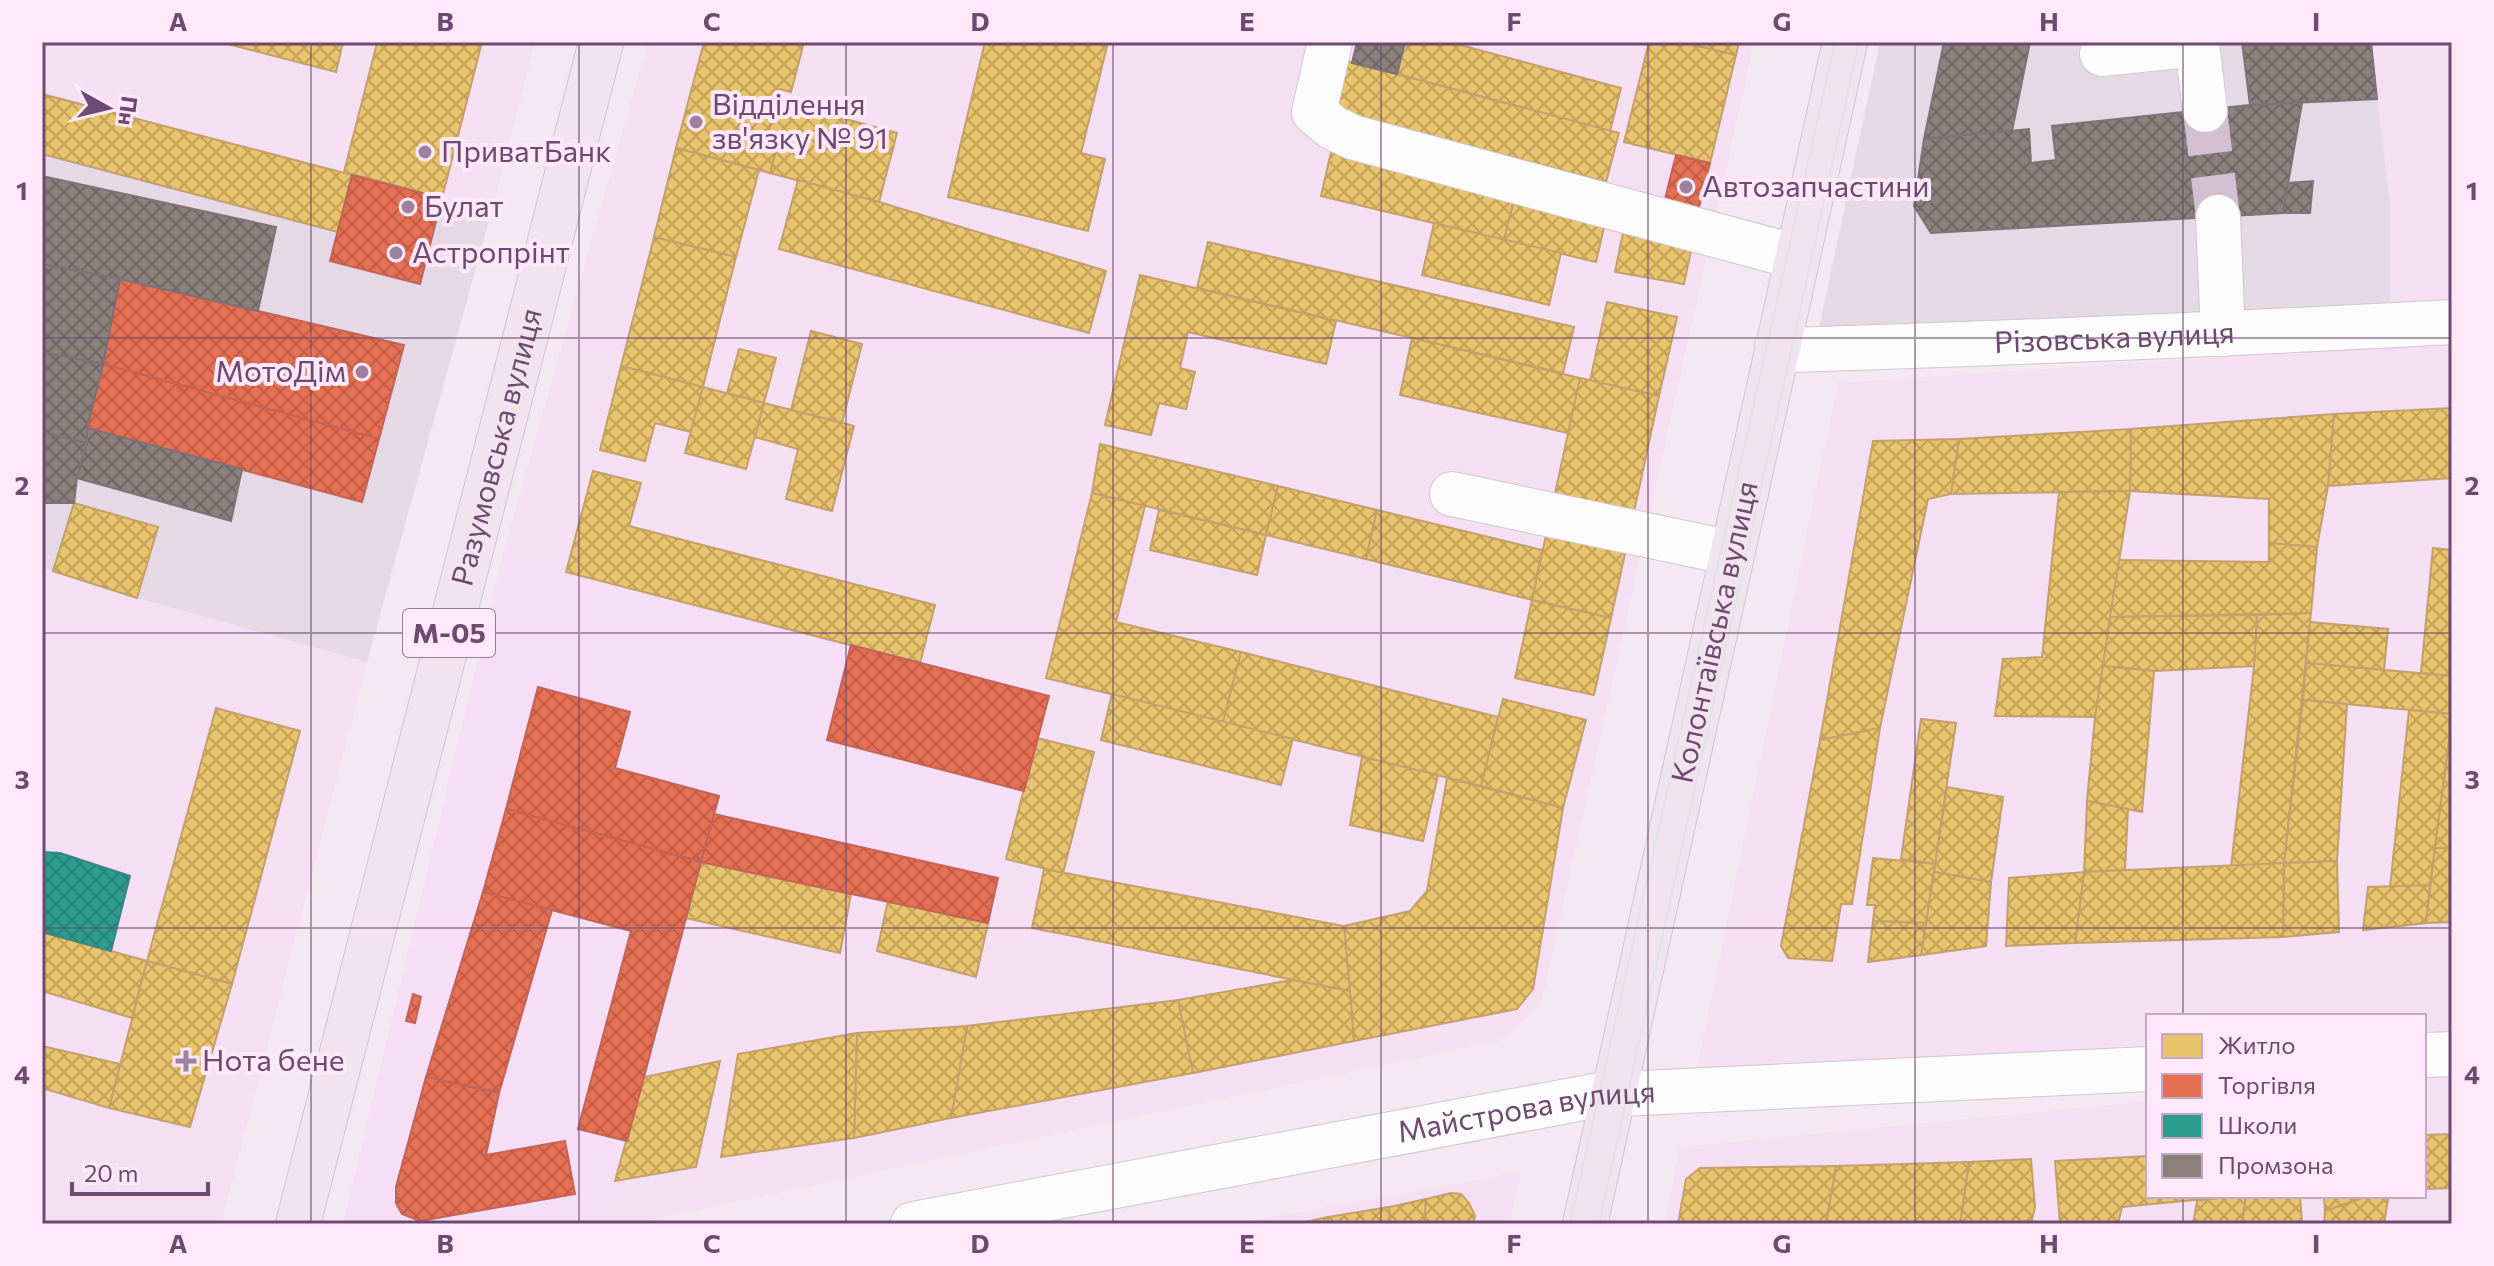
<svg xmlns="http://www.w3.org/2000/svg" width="2494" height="1266" viewBox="0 0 2494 1266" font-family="Commissioner,sans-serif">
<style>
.residential{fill:#f5dff2}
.commercial{fill:#f5def6}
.industrial{fill:#e6d9e6}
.homes{fill:url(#homes-cross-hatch);stroke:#c49f6c;stroke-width:2}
.shops{fill:url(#shops-cross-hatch);stroke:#c3645a;stroke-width:2}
.schools{fill:url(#schools-cross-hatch);stroke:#3e8486;stroke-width:2}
.industry{fill:url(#industry-cross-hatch);stroke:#827078;stroke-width:2}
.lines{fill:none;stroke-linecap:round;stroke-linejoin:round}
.minor-tunnel{stroke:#d2c0d2;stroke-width:44;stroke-dasharray:44 22;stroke-linecap:butt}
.minor-casing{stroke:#d2c5d0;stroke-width:46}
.major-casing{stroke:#d3c5d3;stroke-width:46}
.minor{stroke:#fdfcfd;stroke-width:44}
.major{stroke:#f1e4ee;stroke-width:44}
.tram{stroke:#e1e3e5;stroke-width:2}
.grid{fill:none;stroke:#6e4a70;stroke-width:2;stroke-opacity:0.55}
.poi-dot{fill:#9d819e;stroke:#fee8f9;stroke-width:3}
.labels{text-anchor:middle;stroke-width:8;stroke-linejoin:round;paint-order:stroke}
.shield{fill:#fee8f9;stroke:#997999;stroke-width:2}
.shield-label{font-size:28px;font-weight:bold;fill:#6e4a70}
.poi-label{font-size:30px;fill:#6e4a70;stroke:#fee8f9;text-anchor:start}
.street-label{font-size:30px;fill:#6e4a70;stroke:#fee8f9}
.neatline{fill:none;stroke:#6e4a70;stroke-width:3}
.grid-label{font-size:26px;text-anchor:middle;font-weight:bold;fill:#6e4a70}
</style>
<defs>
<pattern id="homes-cross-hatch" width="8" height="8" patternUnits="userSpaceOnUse" patternTransform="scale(2)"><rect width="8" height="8" fill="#e9c46a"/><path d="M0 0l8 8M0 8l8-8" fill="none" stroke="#c1a15c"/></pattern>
<pattern id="shops-cross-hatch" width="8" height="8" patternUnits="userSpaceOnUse" patternTransform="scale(2)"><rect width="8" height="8" fill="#e76f51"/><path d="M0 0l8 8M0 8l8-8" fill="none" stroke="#bf5d48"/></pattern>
<pattern id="schools-cross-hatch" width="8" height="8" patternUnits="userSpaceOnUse" patternTransform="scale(2)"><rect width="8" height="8" fill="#2a9d8f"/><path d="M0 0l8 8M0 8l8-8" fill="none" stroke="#288279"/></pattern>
<pattern id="industry-cross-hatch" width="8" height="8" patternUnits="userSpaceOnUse" patternTransform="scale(2)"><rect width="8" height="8" fill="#8a817c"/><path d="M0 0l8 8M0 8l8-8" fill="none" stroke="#706666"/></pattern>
</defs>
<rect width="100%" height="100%" fill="#f4e8f2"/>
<g class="residential">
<path d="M42,42h493l-43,168 -450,-116z"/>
<path d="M648,42h1106l-213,962 -40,36 -871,184h-28l25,-83 74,-279 297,16 8,-19 18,-68 -458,-219 -63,-18z"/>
<path d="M2371,42h81v278l-62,4v-119z"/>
<path d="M2452,341v697l-28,1v-23h-276v35l-451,18 141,-686z"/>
<path d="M42,568l95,30 230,64 -146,562h-179z"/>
<path d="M2452,1071v153h-788l16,-77 468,-46v95h276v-123z"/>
<path d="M1521,1172l-12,52h-275z"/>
</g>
<path class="commercial" d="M503,554l546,142 -43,163 -8,19 -10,45 -287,-61 -74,279 -25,83h-259z"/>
<g class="industrial">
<path d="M1880,42h491l19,164v118l-571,4z"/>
<path d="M42,94l450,116 -125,452 -230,-64 -95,-30z"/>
</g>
<g class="homes">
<path d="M220,42h123l-7,30z"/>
<path d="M374,42h108l-40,156 -98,-26 33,-129z"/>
<path d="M704,42h100l-13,50 -12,-3 -3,11 -10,41 12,3 -8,29 -94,-25z"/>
<path d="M985,42h123l-27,111 24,6 -17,72 -140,-34z"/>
<path d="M1405,42h44l172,46 -11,43 -213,-57z"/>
<path d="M1649,42h33l54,13 -26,108 -86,-21z"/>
<path d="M1682,42h57l-3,13z"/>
<path d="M1336,58l283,75 -13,49 -283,-75z"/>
<path d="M42,94l310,81 -14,57 -296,-78z"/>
<path d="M776,100l121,33 -18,69 -109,-29 8,-29 -12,-3z"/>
<path d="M676,148l83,22 -23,87 -82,-20z"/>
<path d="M1332,148l184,44 -12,48 -183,-44z"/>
<path d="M798,180l81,22 227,69 -17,62 -310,-84z"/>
<path d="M1516,192l91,22 -11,48 -92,-22z"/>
<path d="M1434,223l127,30 -12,52 -127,-30z"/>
<path d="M1624,228l69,13 -9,43 -69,-12z"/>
<path d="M654,237l82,20 -33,130 -82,-21z"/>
<path d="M1208,242l366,85 -11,46 -366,-85z"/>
<path d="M1140,275l196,46 -10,43 -138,-32 -8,36 15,4 -9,37 -27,-6 -8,32 -46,-10z"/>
<path d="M1607,302l70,15 -18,79 -69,-15z"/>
<path d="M811,331l51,13 -20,79 -51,-13z"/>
<path d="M1412,338l168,40 -12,55 -168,-38z"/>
<path d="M739,349l37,9 -12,45 -37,-10z"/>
<path d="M621,366l82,21 -12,45 -36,-9 -10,38 -45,-11z"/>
<path d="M1580,378l79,18 -48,222 -79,-18z"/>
<path d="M703,387l61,16 -18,66 -61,-16z"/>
<path d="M764,403l90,23 -22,85 -46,-12 12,-50 -43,-12z"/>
<path d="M2452,408v70l-124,8 6,-72z"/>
<path d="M2334,414l-6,72 -11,61 -48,-4v-44l-139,-8 1,-62z"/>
<path d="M2131,429l-1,62 -179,3 8,-55z"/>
<path d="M1959,439l-8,55 -23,5 -48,229 -60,12 53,-299z"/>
<path d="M1100,444l178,42 -12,49 -174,-42z"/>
<path d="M593,471l48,12 -12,43 306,79 -15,58 -354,-91z"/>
<path d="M1278,486l99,24 -11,49 -100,-24z"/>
<path d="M2130,491l-35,226 -100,-1 8,-57 39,-2 17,-165z"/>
<path d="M1092,493l53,13 -29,116 125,30 -18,70 -177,-44z"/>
<path d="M74,503l84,24 -21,71 -84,-27z"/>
<path d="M1159,510l107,25 -9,40 -107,-25z"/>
<path d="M1377,510l165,40 -10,50 -166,-41z"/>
<path d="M2269,543l48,4 -6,66 -201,4 9,-57 150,2z"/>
<path d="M2433,548l19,2v126l-31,-3z"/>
<path d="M1532,600l79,18 -17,77 -79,-17z"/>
<path d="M2311,613l-27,250 -53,4 23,-201 3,-51z"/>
<path d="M2257,615l-3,51 -100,5 -51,-5 7,-49z"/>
<path d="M2310,622l78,7 -4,41 -78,-7z"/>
<path d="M1241,652l257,65 -17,69 -258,-64z"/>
<path d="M2306,663l146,13v38l-149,-14z"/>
<path d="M2103,666l51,5 -12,141 -55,-11 8,-84z"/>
<path d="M1112,694l181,45 -12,46 -180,-45z"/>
<path d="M1503,699l83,21 -23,88 -82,-22z"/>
<path d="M2303,700l44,4 -10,157 -53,2z"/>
<path d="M216,708l84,23 -68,253 -85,-23z"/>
<path d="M2409,710l43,4v5l-22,166 -40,2z"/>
<path d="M1921,719l35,4 -21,141 -34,-5z"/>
<path d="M2452,719v130l-17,-1z"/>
<path d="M1880,728l-28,176h-11l-9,57 -44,-3 -7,-12 39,-206z"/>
<path d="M1037,738l57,14 -31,121 -57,-14z"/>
<path d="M1362,757l76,18 -15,66 -73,-16z"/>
<path d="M1447,778l116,30 -30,181 -16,20 -163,32 -10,-115 66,-15 17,-20z"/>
<path d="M1947,787l56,10 -12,85 -57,-10z"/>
<path d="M2087,801l41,8 -3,61 -41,2z"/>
<path d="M2435,848l17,1v73l-26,1z"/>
<path d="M1873,858l62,6 -9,59 -53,-2 2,-16h-8z"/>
<path d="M2337,861l2,71 -56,5 1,-74z"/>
<path d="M701,862l150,32 -11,59 -154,-35z"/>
<path d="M2284,863l-1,74 -208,6 9,-71z"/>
<path d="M1044,869l300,57 6,65 -318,-63z"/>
<path d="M1934,872l57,10 -5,64 -65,9z"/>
<path d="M2084,872l-9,71 -69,3 3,-68z"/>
<path d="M2430,885l-4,38 -63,7 5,-43z"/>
<path d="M888,901l100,22 -12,54 -99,-26z"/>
<path d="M1873,921l53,2 -5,32 -53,7z"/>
<path d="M42,932l105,29 -15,57 -90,-27z"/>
<path d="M147,961l85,23 -42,143 -81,-19z"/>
<path d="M1292,980l58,11 4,50 -161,32 -15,-73z"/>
<path d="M1178,1000l15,73 -242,45 16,-92z"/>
<path d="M967,1026l-16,92 -97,20 3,-105z"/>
<path d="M857,1033l-3,105 -133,19 17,-103z"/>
<path d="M42,1046l78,18 -11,44 -67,-20z"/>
<path d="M720,1061l-24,106 -81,14 29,-104z"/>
<path d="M2452,1134v54l-28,1v-54z"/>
<path d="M2148,1156v40h87l-113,11 -4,17h-58l-5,-63z"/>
<path d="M2031,1159l4,48 -4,17h-71l9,-62z"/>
<path d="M1969,1162l-9,62h-134l10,-58z"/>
<path d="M1836,1166l-10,58h-148l8,-45 14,-11z"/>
<path d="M1451,1193l10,1 8,9 6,13 -2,8h-49l2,-25z"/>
<path d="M2235,1196h11l-4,28h-49l4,-23z"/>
<path d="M2246,1196h54l2,26 -60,2z"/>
<path d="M2324,1196h44l-43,15z"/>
<path d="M2368,1196h18l2,3 -4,25h-60l1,-13z"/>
<path d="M1426,1199l-2,25h-34l-1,-17z"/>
<path d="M1389,1207l1,17h-62v-7z"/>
<path d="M1328,1217v7h-32z"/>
</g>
<g class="shops">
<path d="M1676,155l34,8 -14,56 -34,-8z"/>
<path d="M352,175l90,23 -22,86 -90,-23z"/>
<path d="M120,279l284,66 -25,94 -276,-75z"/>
<path d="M103,364l276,75 -17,63 -275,-74z"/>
<path d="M851,645l198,51 -25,95 -197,-51z"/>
<path d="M538,687l92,25 -15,56 104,28 -18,66 -195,-53z"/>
<path d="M506,809l195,53 -74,279 -49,-12 53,-198 -148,-39z"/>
<path d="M714,814l284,64 -10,45 -287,-61z"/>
<path d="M483,892l69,18 -53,183 -73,-16z"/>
<path d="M413,994l8,3 -6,26 -9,-2z"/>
<path d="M426,1077l73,16 -13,62 79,-14 10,53 -155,27 -18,-7 -6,-11v-16z"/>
</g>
<path class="schools" d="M42,852l18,1 70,23 -19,75 -69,-19z"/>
<g class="industry">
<path d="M1357,42h48l-8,32 -45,-11z"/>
<path d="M1944,42h86l-18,89 -88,8z"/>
<path d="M2242,42h129l6,57 -127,6z"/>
<path d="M2302,103l-19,110 -352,20 -17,-27 10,-67 105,-10 2,34 25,-3 -4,-34 198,-21z"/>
<path d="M42,176l234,51 -18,84 -138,-32 -78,-15z"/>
<path d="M2313,181l-3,32h-27l5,-30z"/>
<path d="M42,264l78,15 -17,85 -61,-12z"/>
<path d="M42,352l61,12 -16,64v15l-45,-11z"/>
<path d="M87,428l155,41 -11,52 -154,-43 10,-35z"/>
<path d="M42,432l45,11 -10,35 -3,25h-32z"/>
</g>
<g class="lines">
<path class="minor-tunnel" d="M2205,110l13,107"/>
<defs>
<g id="minor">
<path d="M1330,42l-16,70 18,15 20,10 445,120"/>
<path d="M2102,54l95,-10 8,66"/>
<path d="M2218,217l5,117"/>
<path id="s1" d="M1777,347l13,3c221,-7 441,-16 662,-28"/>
<path d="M1452,494l280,59"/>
<path d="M2424,1055l28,-1"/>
<path id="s2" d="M913,1224l686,-129 549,-26"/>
</g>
<g id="major">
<path id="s3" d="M298,1224l303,-1182"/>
<path id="s4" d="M1585,1224l260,-1182"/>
</g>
</defs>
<use href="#minor" class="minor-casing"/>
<use href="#major" class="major-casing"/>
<use href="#minor" class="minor"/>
<use href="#major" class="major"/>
<g class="tram">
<path d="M1570,1224l265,-1182"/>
<path d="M1599,1224l260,-1182"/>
</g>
</g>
<path class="grid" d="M311,42v1182M579,42v1182M846,42v1182M1113,42v1182M1381,42v1182M1648,42v1182M1915,42v1182M2183,42v974M42,338h2410M42,633h2410M42,928h2410M2183,1196v28"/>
<g class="poi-dot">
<circle cx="696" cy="122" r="8"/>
<circle cx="425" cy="152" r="8"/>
<circle cx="1686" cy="187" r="8"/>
<circle cx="408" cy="207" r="8"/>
<circle cx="396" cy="253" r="8"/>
<circle cx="362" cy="372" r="8"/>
<path d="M182 1049h8v8h8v8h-8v8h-8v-8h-8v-8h8z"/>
</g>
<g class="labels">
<rect class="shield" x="403" y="609" width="92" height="48" rx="6"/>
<g class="shield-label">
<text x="449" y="643">М-05</text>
</g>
<g class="poi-label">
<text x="712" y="115">Відділення<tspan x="712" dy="34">зв'язку № 91</tspan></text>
<text x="441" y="162">ПриватБанк</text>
<text x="1702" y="197">Автозапчастини</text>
<text x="424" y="217">Булат</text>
<text x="412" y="263">Астропрінт</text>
<text x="346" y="382" text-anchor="end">МотоДім</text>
<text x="202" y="1071">Нота бене</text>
</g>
<g class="street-label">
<text dy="10" stroke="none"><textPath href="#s1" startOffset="338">Різовська вулиця</textPath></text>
<text dy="10" stroke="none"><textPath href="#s3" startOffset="802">Разумовська вулиця</textPath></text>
<text dy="10" stroke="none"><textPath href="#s4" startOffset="606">Колонтаївська вулиця</textPath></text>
<text dy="10" stroke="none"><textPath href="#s2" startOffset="624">Майстрова вулиця</textPath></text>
</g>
</g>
<rect width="2494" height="1266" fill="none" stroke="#fee8f9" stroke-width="88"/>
<rect x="2146" y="1014" width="280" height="184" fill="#fee8f9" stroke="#c4a9c2" stroke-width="2"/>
<rect x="2162" y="1034" width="40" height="24" fill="#e9c46a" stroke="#c4a9c2" stroke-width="2"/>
<text x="2218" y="1054" font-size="24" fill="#6e4a70">Житло</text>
<rect x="2162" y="1074" width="40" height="24" fill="#e76f51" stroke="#c4a9c2" stroke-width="2"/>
<text x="2218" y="1094" font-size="24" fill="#6e4a70">Торгівля</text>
<rect x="2162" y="1114" width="40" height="24" fill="#2a9d8f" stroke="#c4a9c2" stroke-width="2"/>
<text x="2218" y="1134" font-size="24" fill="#6e4a70">Школи</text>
<rect x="2162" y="1154" width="40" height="24" fill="#8a817c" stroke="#c4a9c2" stroke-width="2"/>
<text x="2218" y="1174" font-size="24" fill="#6e4a70">Промзона</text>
<g transform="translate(108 108) rotate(98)" stroke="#fee8f9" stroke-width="6" paint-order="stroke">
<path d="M0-6L14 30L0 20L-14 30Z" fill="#6e4a70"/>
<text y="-12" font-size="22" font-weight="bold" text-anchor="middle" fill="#6e4a70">Пн</text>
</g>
<path d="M72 1182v12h136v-12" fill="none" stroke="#6e4a70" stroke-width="4"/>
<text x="84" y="1182" font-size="24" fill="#6e4a70" stroke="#fee8f9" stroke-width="6" paint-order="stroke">20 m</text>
<rect x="44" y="44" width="2406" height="1178" class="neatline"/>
<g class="grid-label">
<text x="178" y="31">A</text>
<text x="445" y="31">B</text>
<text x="712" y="31">C</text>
<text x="980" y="31">D</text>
<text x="1247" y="31">E</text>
<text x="1514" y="31">F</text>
<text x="1782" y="31">G</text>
<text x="2049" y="31">H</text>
<text x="2316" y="31">I</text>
<text x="22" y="200">1</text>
<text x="2472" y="200">1</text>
<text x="22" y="495">2</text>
<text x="2472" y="495">2</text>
<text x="22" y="789">3</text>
<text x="2472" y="789">3</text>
<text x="22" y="1084">4</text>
<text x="2472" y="1084">4</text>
<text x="178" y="1253">A</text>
<text x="445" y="1253">B</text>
<text x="712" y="1253">C</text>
<text x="980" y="1253">D</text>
<text x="1247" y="1253">E</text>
<text x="1514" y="1253">F</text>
<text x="1782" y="1253">G</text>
<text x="2049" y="1253">H</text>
<text x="2316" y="1253">I</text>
</g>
</svg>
